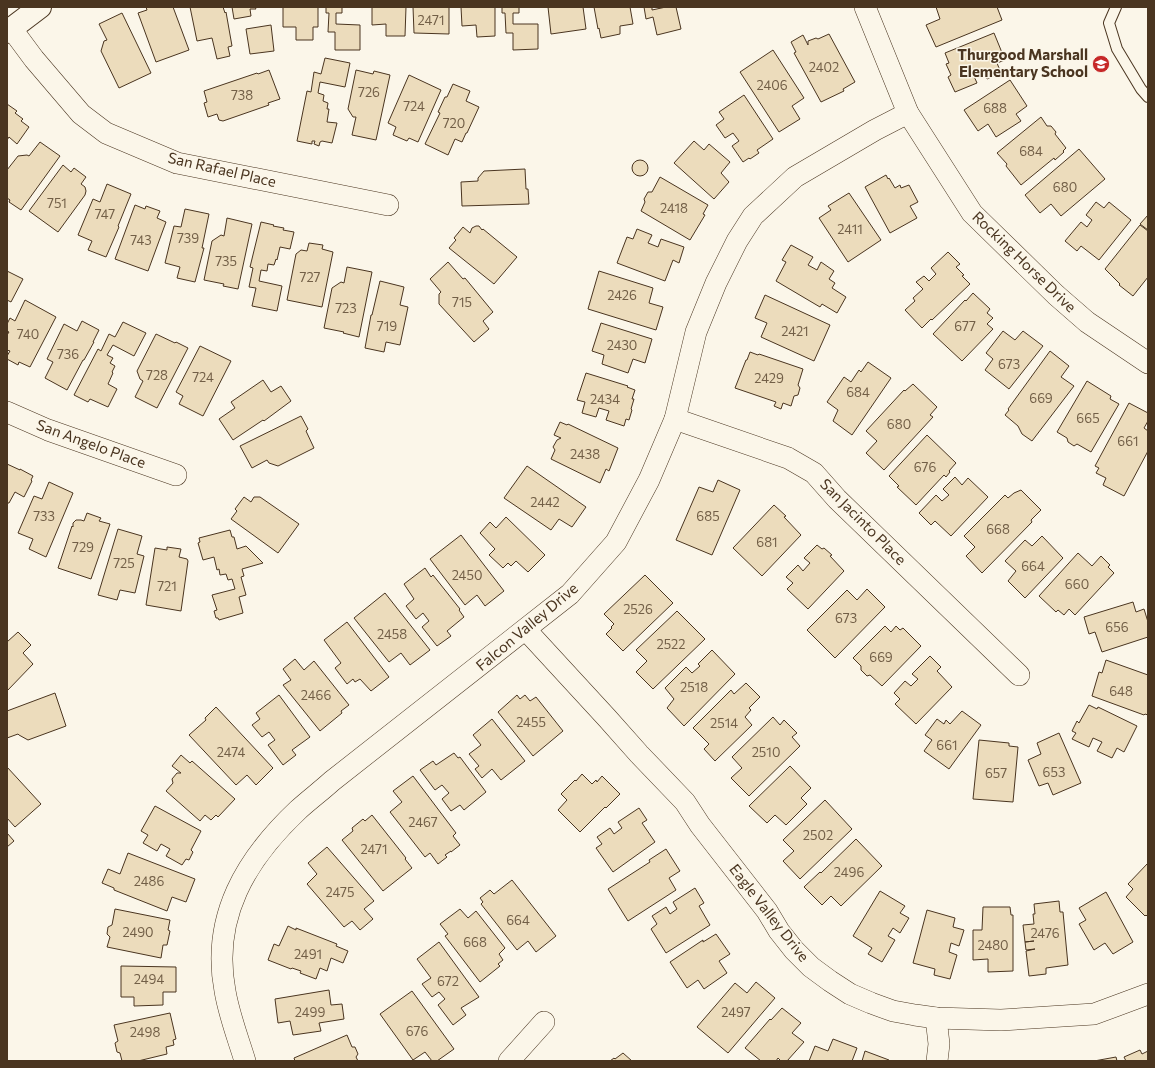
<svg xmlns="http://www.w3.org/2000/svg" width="1155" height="1068" viewBox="0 0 1155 1068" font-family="Commissioner,sans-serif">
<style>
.building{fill:#ecdcbc;stroke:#4a3520}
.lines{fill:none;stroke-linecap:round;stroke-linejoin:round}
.service-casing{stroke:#4a3520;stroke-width:12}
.minor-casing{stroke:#4a3520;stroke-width:22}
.tertiary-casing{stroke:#4a3520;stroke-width:24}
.service{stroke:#fbf6e9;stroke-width:10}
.minor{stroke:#fbf6e9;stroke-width:21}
.tertiary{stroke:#fbf6e9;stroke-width:22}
.labels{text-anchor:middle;stroke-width:3;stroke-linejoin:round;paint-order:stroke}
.number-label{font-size:13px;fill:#725f47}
.poi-label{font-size:15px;font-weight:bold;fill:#4a3520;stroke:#fbf6e9;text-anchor:end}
.street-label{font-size:15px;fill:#4a3520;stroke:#fbf6e9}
</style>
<rect width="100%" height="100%" fill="#fbf6e9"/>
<g class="building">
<path d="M146,7h27l16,43 -33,12 -18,-49 9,-3z"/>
<path d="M190,7h33l2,6 1,-1 6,34 -4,1 2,9 -13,3 -5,-21 -15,3z"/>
<path d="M232,7h23l1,2h-6l1,7 -17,3z"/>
<path d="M283,7h35v20h-5v13h-17v-13h-13z"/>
<path d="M326,7h16v6h-6v11l24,1v25h-25v-18h-7l1,-19h-3z"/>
<path d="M372,7h34l-1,29h-19v-12l-14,1z"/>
<path d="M413,7h36v27l-35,-1z"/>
<path d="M461,7h34v29l-18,1 -1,-12 -14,1z"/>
<path d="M502,7h17v6h-6v11h25v25l-25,1v-17h-7l-1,-20h-3z"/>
<path d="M548,7h35l3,22 -35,5z"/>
<path d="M594,7h36l3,17 -13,2v8l-19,4 -2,-10 -1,1z"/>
<path d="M644,7h8v3l14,-3h10l5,22 -24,6 -4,-18 -7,2z"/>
<path d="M936,7h61l5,13 -66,27 -10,-22 14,-6z"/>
<path d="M122,13l29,60 -32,15 -18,-37 3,-10 3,-1 -8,-16z"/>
<path d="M271,25l3,26 -24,3 -4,-25z"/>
<path d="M994,33l11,27 -8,3 4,10 -14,6 -4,-8 -10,3 4,9 -22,9 -7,-15 3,-2 -5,-11 3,-1 -4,-10z"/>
<path d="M829,34l26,48 -12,7 1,2 -23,11 -27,-49 2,-1 -5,-10 12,-7 5,10v-4l8,-3 2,1z"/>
<path d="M773,50l31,48 -12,8 8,13 -21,13 -39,-60z"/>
<path d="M325,58l25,5 -5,24 -25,-5 -2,11 6,2 -1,6 5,2 -1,6h2l-2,13 10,1 -5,20 -10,-2 -2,1 -1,4 -5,-2 1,-3h-3v3l-15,-3 10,-50 4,1 3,-20 7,2z"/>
<path d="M269,70l11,29 -12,4 1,2 -46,16 -4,-1 -2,-6 -9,3 -4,-14 3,-1 -3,-11 53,-18 1,1z"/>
<path d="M356,70l17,4 1,-3 16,4 -14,65 -24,-5 4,-18h-3l-5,-8z"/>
<path d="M409,75l32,15 -23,52 -9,-4 -2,3 -14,-6 3,-8 -8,-4z"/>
<path d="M1010,80l17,26 -11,8 5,7 -25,16 -8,-13 -10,7 -14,-21z"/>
<path d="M453,84l17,7 -4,10 13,6 -12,26h-1l-4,9 -7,-3 -7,16 -23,-11 15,-31 -2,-1 7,-15h2z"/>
<path d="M744,95l29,44 -16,11 2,3 -9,6 -1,-1 -6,4 -11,-16 7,-5 -6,-8 -8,5 -9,-13 8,-6 -5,-7z"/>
<path d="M7,104l10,7 -2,2 8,6 -2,2 8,6 -12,17 -8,-7 -2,3z"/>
<path d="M1041,117l6,9h4l5,6 -1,2 11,14 -3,3 1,1 -9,8 -1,-2 -33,27 -15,-19 1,-2 -10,-11z"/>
<path d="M694,141l10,9 5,-6 21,18 -9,11 8,9 -15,17 -40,-36z"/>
<path d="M40,142l20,14 -39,54 -12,-8 1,-2 -3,-2v-28l11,-14 9,-1 2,1z"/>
<path d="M1079,149l26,30 -44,37 -10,-12 -11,9 -15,-18z"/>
<circle cx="640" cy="168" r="8"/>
<path d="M63,165l8,7 3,-4 12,9 -5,7 4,3 1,4 -1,4 -27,37 -29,-21z"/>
<path d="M525,169l1,20h2l1,15 -67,2 -1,-24 17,-1v-3l6,-7z"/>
<path d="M886,175l2,4 1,-1 6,10 5,-3 1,3 8,-3 9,17 -8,4 7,12 -27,15 -25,-46z"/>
<path d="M660,177l48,28 -5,9 2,1 -15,25 -49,-29 4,-9 -1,-3 4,-7h4z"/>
<path d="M107,184l24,10 -13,32 1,1 -13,30 -18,-7 4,-9 -14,-6 15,-36 7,3z"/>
<path d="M849,193l32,47 -33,22 -29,-44 12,-8 -3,-4z"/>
<path d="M1096,202l8,6 5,-6 22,18 -32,40 -18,-14 -4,5 -12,-10 16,-19 6,5 5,-7 -6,-5z"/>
<path d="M135,205l10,4 1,-3 14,5 -3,7 9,4 -18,49 -33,-12z"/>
<path d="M185,209l24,5 -7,34h2l-9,34 -18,-4 3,-11 -15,-4 9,-37 7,1z"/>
<path d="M1148,215v15l-8,-6z"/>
<path d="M227,218l25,6 -14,65 -15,-3 1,-2 -20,-4 8,-39 9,-6 3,1z"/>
<path d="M261,222l13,3 -1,1 11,2 -1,2 11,2 -4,17 -10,-2 -3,13 -1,-1 -2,6 -6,-1 -1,7 -6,-1 -2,11 23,5 -5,25 -25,-5 4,-18 -7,-1 4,-19 -3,-1z"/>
<path d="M1140,225l8,6v46l-15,19 -14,-11 1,-1 -15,-15z"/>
<path d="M476,226h3l3,4 1,-1 34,28 -23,27 -45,-36 7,-8 -2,-2 9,-11 7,6 2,-5z"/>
<path d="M637,229l15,6 -4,8 10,4 3,-8 23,8 -5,16 -6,-3 -8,21 -48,-18 10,-26 6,2z"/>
<path d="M309,243l14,2 -1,4 11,3 -11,55 -35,-7 9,-46 5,-4 6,1z"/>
<path d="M791,245l22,12 -5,8 9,5 4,-8 13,9 -5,8 6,4 -3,5 14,9 -9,16 -15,-9 -2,3 -44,-26 10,-19 -4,-2z"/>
<path d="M948,252l12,12 -4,3 8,8 -2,1 8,8 -38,36 -1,-1 -9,9 -17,-18 10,-9 -2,-3 10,-9 -7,-7 8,-6 5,5 7,-7 -5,-6z"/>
<path d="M448,262l15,17 2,-1 28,34 -10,9 6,8 -15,13 -35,-38v-10l2,-2 -11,-13z"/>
<path d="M347,267l25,5 -13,65 -16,-4 1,-1 -20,-4 8,-40 9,-6 3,1z"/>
<path d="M7,271l16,8 -12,23 -4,-2z"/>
<path d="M599,271l54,17 -4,15 14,4 -7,23 -68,-21z"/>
<path d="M380,281l24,6 -4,18 8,2 -8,38 -14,-3 -2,10 -19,-4 6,-33h1z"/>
<path d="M973,293l17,16 -3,4 6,5 -6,6 6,5 -31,32 -29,-27 32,-34 1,1z"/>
<path d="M765,295l65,30 -16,36 -53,-24 6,-14 -12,-5z"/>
<path d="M25,300l31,17 -26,50 -11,-5 -1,3 -11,-6v-3l3,-5 -3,-1v-15l2,-3 -2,-1v-7l3,-6 5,3z"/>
<path d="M82,321l17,9 -6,12h1l-10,18h-1l-16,30 -22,-12 8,-16 -6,-3 17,-35 13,7z"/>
<path d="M123,322l23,11 -12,23 -21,-11 -6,10 6,3 -3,5 5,3 -3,6 1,1 -5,11 9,5 -9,18 -18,-8 -2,3 -14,-7 24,-46 3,2 8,-17 6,3z"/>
<path d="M601,323l51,16 -7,24 -12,-4 -5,14 -26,-9 2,-9 -12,-4z"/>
<path d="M1003,331l12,9 8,-9 20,15 -34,43 -24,-19 8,-11 -7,-6z"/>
<path d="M156,334l19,9 1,-1 12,6 -31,60 -22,-11 8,-16 -3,-2 -3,-8z"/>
<path d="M200,346l31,15 -28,55 -24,-12 4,-8 -7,-4z"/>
<path d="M1050,351l19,15 -8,11 13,9 -42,55 -10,-7 -4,-8 -13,-11 4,-5 -1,-1z"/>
<path d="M750,352l8,3 1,-1 44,15 -5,16 2,3 -2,7 -4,1 -3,10 -8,-3 -2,6 -7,-3 2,-4 -41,-14 11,-28h1z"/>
<path d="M868,362l23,16 -39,57 -19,-14 5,-11 -11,-8 17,-25 7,5 8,-12 2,2z"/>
<path d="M586,373l42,13 -1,1 8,3 -3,9h2l-3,10 1,1 -3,10 -3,-1 -2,7 -18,-6 3,-9 -10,-3 -3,9 -14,-4 3,-11 -8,-2z"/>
<path d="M263,380l8,12 10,-6 10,15 -27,20 -1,-1 -30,20 -14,-21 16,-11 -4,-6z"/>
<path d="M1087,381l24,15 -1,3 9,5 -28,48 -14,-8 -3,2 -6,-4 -1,-4 -10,-6z"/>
<path d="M913,384l24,23 -7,8 3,2 -49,53 -18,-17 11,-12 -11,-10 38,-41 1,1z"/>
<path d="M1129,403l19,10v8l-4,7 4,3v20l-24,45 -21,-11 3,-7 -10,-5 3,-5 -4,-2z"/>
<path d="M301,416l7,13 -2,2 8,17 -36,18 -9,-3 -2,-3 -15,8 -12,-22z"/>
<path d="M560,422l7,3 1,-1 50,24 -9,23 -3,-2 -6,14 -49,-24 4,-9 -2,-3 4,-7 4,-2 -7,-3z"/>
<path d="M927,435l29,28 -7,8 1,1 -4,5 -2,-2 -28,30 -19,-18 2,-1 -10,-10z"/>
<path d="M7,464l13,6v-1l13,7 -2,4 1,1 -8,16 -9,-5 -6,11h-2z"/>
<path d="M527,466l59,41 -14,20 -13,-8 -8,11 -47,-32z"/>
<path d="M955,477l7,8 6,-7 20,19 -37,39 -16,-15 -4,4 -12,-12 17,-18 6,6 7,-6 -6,-6z"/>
<path d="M718,480l22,10 -28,65 -36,-15 23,-53 14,5z"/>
<path d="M49,482l24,11 -27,64 -17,-8 4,-10 -15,-6 16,-37 8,3z"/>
<path d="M1021,490l20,20 -10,10 1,2 -50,51 -16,-17 9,-9 -11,-11 41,-41 3,3 6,-5z"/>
<path d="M244,497l7,5 3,-5h6l39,27 -21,29 -47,-34 6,-8 -2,-2z"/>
<path d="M774,505l12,11 -2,1 17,18 -39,41 -29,-28z"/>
<path d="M87,513l14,5 -2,3 11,3 -19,55 -33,-11 14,-42 1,1v-4l3,-3h5l3,1z"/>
<path d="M506,517l39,38 -17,17 -12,-11 -5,5 -3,-3 -5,5 -14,-13 6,-6 -15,-16 10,-11 6,6z"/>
<path d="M118,529l24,7 -5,18 7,2 -9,37 -15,-3 -3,10 -19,-5z"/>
<path d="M230,530l2,7h2l3,12 9,-3 17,17 -21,6 2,7 -3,1 5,18 -7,2 4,16 -24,7 -1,-2h-2l-2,-7 3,-1 -5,-15 23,-6 -3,-10 -4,1 -2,-6 -6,1 -1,-6 -2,1 -3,-13 -11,3 -5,-17 2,-1 -1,-4z"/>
<path d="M461,535l43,56 -19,15 -8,-11 -12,10 -35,-46z"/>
<path d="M1042,536l21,22 -38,40 -17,-17 8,-10 -11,-10 20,-21 7,6z"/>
<path d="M817,545l5,4 2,-1 8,7 -2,1 14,15 -36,38 -21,-20 6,-6 -7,-6 12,-12 5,6 7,-8 -6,-5z"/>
<path d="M167,547l14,2 -2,8 8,2 1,2 -7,50 -35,-6 9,-57 12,2z"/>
<path d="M1078,553l14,13 9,-10 9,9 -2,2 6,6 -39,42 -6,-6 -5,6 -6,-5 -2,2 -17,-16z"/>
<path d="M425,568l6,9 2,-2 27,34 -1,1 5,7 -17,14 4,5 -14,10 -15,-19 7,-6 -6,-8 -7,6 -10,-13 8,-7 -10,-15z"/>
<path d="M645,575l28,28 -50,48 -17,-17 6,-6 -1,-1 3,-3 -10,-10z"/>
<path d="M867,589l18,18 -50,51 -28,-28 40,-40 10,10z"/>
<path d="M385,593l45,57 -20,15 -9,-12 -12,9 -35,-44z"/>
<path d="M1133,602l3,10 8,-3 4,13v15l-46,15 -7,-20 -6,2 -5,-17z"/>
<path d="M677,611l28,28 -52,50 -17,-17 11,-11 -11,-11z"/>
<path d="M347,622l42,55 -18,14 -11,-12 -5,3 -2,-3 -6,5 -12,-16 6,-5 -17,-23z"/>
<path d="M885,626l6,6 5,-6 4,4 3,-2 18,18 -39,40 -12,-11 -3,1 -6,-6v-4l-8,-8z"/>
<path d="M18,632l13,13 -8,8 10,11 -26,27v-49z"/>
<path d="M712,650l23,24 -51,52 -17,-18 7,-9 -9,-11 21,-21 6,6 8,-7 -2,-2z"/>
<path d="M930,656l11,11 -4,4 15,16 -36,37 -21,-20 5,-5 -6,-6 11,-12 6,5 7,-7 -6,-5z"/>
<path d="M295,659l9,11 10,-9 35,44 -8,6 1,2 -22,18 -37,-46 8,-5 -8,-11z"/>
<path d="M1106,660l42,15v40l-3,-1 -1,1 -52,-19 7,-24 3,1z"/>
<path d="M746,683l14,14 -11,11 2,2 -6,7 7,8 -37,36 -11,-12 5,-5 -16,-16 38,-38 3,4z"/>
<path d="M55,693l11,33 -38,14 -9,-5 -1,-1 -11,4v-27z"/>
<path d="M279,695l31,42 -18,13 4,5 -13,10 -15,-20 7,-5 -6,-8 -7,5 -10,-12 8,-6 -4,-6z"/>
<path d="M517,695l3,4 5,-4 5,6 6,-4 27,34 -30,25 -35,-44z"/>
<path d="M1089,705l8,4 1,-2 39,19 -13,26 -7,-4 -5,10 -15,-7 5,-9 -9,-4 -4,9 -17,-8 4,-6 -4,-2 5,-10 2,2z"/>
<path d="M216,707l57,61 -17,17 -9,-10 -11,10 -47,-50 17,-15 -1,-2z"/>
<path d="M962,711l19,14 -32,44 -25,-18 8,-11 -7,-5 12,-16 7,5 2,-4 4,4z"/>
<path d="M773,717l7,8 4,-5 13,13 -5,4 8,9 -51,50 -18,-18 11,-10 -10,-11z"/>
<path d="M492,719l33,42 -24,19 -9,-11 -10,9 -7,-9 4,-3 -10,-12 12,-9 -8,-10z"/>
<path d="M1059,733l22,50 -28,12 -5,-12 -9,3 -11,-26 13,-6 -4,-11z"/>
<path d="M979,740l30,3v3l9,1 -5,55 -40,-3z"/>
<path d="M454,753l4,5 2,-1 26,35 -22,18 -4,-5 -9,6 -9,-12 7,-6 -7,-8 -7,5 -15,-20 13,-9 3,4z"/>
<path d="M181,755l9,8 2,-2 43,38 -17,18 -2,-2 -5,5 -6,-5 -5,6 -34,-30 7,-8 -1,-4 5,-6h4l-9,-7z"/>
<path d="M790,766l21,22 -10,10 6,6 -21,21 -11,-10 -8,8 -18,-17z"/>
<path d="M7,767l34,37 -26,23 -8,-9z"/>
<path d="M582,774l10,10 4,-4 1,2 5,-6 18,18 -14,14 -1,-1 -25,25 -22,-22 9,-10 -6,-6 14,-14 1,1z"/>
<path d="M413,776l43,57 -3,3 7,9 -9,7v-1l-6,4 2,2 -9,7 -8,-11 -5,4 -35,-45 12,-10 -9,-11z"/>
<path d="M825,800l27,29 -52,50 -17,-18 11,-10 -11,-11z"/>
<path d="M155,806l46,25 -10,19 2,2 -4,8 -3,-1 -4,6 -16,-9 4,-7 -9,-5 -4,7 -14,-8 5,-8 -7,-4z"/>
<path d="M639,808l8,12 -5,3 13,19 -42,30 -17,-24 6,-4 -5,-7 13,-9 4,6 8,-6 -4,-6z"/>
<path d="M372,815l34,43 -1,1 7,9 -29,23 -41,-51 11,-9 -1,-3 11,-9 2,2z"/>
<path d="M7,833l7,8 -7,6z"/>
<path d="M856,839l26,27 -41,40 -10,-10 -9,9 -18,-18 16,-15 1,1z"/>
<path d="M327,847l47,54 -10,8 9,10 -13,11 -8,-9 -8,6 -37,-43 10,-10 -9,-11z"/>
<path d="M666,849l14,22 -11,7 7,12 -48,31 -20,-32 42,-27 -1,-2z"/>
<path d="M128,853l67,26 -9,23 -14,-5 -5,14 -53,-21v-2l-12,-5 6,-14 12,5z"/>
<path d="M1148,863v54l-2,-2 -1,1 -19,-19 7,-8 -5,-5z"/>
<path d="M512,880l44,56 -20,16 -8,-11 -11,9 -36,-46 2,-2 -3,-4 10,-8 4,4z"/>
<path d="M695,888l9,15 -5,3 11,19 -44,28 -15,-24 6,-5 -5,-8 14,-9 4,7 7,-5 -4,-7z"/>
<path d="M880,891l25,15 -5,7 9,5 -9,15 -7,-5 -5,8 7,4 -13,22 -14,-8 4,-6 -19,-12z"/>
<path d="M1106,892l27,50 -20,12 -8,-11 -11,7 -15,-26 7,-4 -7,-12z"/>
<path d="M1059,901l1,11h3l5,53 -22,3v6l-17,2 -3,-25 9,-2 -9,1 -1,-8 9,-1 -9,1 -2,-17 11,-1 -1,-10h2l-1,-10z"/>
<path d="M983,907h27l1,8h2v56l-25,1v-13l-15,1v-30h9z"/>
<path d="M115,909l55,11 -2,10 2,1 -3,14h-4l-2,13 -54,-11 3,-10 -3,-3 1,-7 4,-2z"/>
<path d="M460,909l8,9 8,-7 29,37 -6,6 4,6 -5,4 2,2 -20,16 -35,-46 3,-2 -8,-10z"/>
<path d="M927,910l28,8 -2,9 11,3 -5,16 -8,-3 -2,9 8,3 -7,24 -16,-4 1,-6 -22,-6z"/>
<path d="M288,926l8,4v-2l41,16 -1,2 12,5 -5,12 -12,-5 -4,13 -7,-3 -4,11 -16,-6 1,-2 -9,-3 -1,1 -23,-9 6,-16 5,2z"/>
<path d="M716,934l14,20 -11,7 8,12 -23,16 -6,-9 -11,8 -17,-26 33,-22v2z"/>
<path d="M439,942l40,55 -18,11 5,7 -13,10 -15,-20 7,-6 -6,-7 -7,5 -10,-13 9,-6 -14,-19z"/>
<path d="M121,966l55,1v25h-13v13l-29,1v-9h-13z"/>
<path d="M756,982l19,16 -47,55 -31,-26 38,-44 12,10z"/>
<path d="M329,990l2,15 11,-1 2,15 -25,4 2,8 -28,4 -3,-14 -12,2 -3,-24z"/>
<path d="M412,991l42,58 -17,12h-5l-7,-9 -12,8 -33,-46z"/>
<path d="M782,1008l19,15 -9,10 12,9 -17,19h-6l-3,-3 -2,3h-15l-16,-13 25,-29 1,1z"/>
<path d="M170,1013l6,26 -3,1 1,5 -8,2 1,7 -29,7h-16l-2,-8 -3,-1 -2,-9 3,-2 -4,-16z"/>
<path d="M347,1035l5,12h3l3,7 -2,3 2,4h-63l-1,-3z"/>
<path d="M833,1039l24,9 -5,13h-43l6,-15 13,5z"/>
<path d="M1140,1050l2,4 6,-3v10h-22l-2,-4z"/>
<path d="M865,1051l24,9v1h-27z"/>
<path d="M623,1053l9,8h-22l4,-3 1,1z"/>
<path d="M1116,1057l1,4h-23z"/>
</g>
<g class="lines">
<defs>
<path id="service" d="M1116,7l-7,16 8,26 24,40 7,8"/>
<g id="minor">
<path d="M865,7l43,106 64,100 84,82 31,27 61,41"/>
<path d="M11,28l23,31 47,55 25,19 71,30 211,42"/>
<path d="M7,412l41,18 128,45"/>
<path d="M675,419l113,39 26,15 23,26 182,176"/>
<path d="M526,630l81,88 32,36 46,48 15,23 67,86 12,20 15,19 17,17 19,14 20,13 21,9 22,8 22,4 21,3 65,2 93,-6 54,-20"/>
<path d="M936,1018l3,26 -2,17"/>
<path d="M245,1061c-7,-23 -16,-46 -20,-70 -14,-74 21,-132 73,-181 11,-10 23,-19 34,-29l238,-187 46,-52 33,-62 26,-61 21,-87 20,-49 21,-42 16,-25 42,-39 80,-47 33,-17"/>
<path d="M509,1061l35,-39"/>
</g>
<path id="tertiary" d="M7,32l33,-25"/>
</defs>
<use href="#service" class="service-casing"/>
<use href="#minor" class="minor-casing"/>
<use href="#tertiary" class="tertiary-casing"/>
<use href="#service" class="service"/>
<use href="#minor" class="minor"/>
<use href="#tertiary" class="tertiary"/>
</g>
<defs>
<symbol id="school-disc" viewBox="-11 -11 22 22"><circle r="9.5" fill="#c62828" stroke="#fbf6e9"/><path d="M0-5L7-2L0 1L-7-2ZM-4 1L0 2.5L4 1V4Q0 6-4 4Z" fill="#fff"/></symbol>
</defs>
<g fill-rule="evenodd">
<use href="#school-disc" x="1091" y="54" width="20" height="20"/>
</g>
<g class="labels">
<g class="number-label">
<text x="431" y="25">2471</text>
<text x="824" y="72">2402</text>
<text x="772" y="90">2406</text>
<text x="369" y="97">726</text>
<text x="242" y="100">738</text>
<text x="414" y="111">724</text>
<text x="995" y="113">688</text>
<text x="454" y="128">720</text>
<text x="1031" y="156">684</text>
<text x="1065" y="192">680</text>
<text x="57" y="208">751</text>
<text x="674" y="213">2418</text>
<text x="105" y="219">747</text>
<text x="850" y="234">2411</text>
<text x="188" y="243">739</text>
<text x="141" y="245">743</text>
<text x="226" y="266">735</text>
<text x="310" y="282">727</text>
<text x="622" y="300">2426</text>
<text x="462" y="307">715</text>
<text x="346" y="313">723</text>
<text x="387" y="331">719</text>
<text x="965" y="331">677</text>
<text x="795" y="336">2421</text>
<text x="28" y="339">740</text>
<text x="622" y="350">2430</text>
<text x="68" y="359">736</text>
<text x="1009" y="369">673</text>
<text x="157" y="380">728</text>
<text x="203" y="382">724</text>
<text x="769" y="383">2429</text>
<text x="858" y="397">684</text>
<text x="1041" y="403">669</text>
<text x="605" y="404">2434</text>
<text x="1088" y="423">665</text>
<text x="899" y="429">680</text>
<text x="1128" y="446">661</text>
<text x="585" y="459">2438</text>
<text x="925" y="472">676</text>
<text x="545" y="507">2442</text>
<text x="44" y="521">733</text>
<text x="708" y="521">685</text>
<text x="998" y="534">668</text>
<text x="767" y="547">681</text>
<text x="83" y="552">729</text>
<text x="124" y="568">725</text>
<text x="1033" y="571">664</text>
<text x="467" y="580">2450</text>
<text x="1077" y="589">660</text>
<text x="167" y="591">721</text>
<text x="638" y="614">2526</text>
<text x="846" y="623">673</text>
<text x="1117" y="632">656</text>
<text x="392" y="639">2458</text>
<text x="671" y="649">2522</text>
<text x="881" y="662">669</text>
<text x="694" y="692">2518</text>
<text x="1121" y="696">648</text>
<text x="316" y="700">2466</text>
<text x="531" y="727">2455</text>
<text x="724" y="728">2514</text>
<text x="947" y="750">661</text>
<text x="231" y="757">2474</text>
<text x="766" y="757">2510</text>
<text x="1054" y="777">653</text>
<text x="996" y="778">657</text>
<text x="423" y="827">2467</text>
<text x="818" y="840">2502</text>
<text x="374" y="854">2471</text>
<text x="849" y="877">2496</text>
<text x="149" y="886">2486</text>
<text x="340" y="897">2475</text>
<text x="518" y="925">664</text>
<text x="138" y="937">2490</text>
<text x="1045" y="938">2476</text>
<text x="475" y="947">668</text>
<text x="993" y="950">2480</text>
<text x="308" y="959">2491</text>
<text x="149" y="984">2494</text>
<text x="448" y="986">672</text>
<text x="310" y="1017">2499</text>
<text x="736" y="1017">2497</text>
<text x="417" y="1036">676</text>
<text x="145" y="1037">2498</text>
</g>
<g class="poi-label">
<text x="1088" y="60">Thurgood Marshall<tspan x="1088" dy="17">Elementary School</tspan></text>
</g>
<g class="street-label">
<text transform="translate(222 170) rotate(13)" y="5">San Rafael Place</text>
<text transform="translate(1024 262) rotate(44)" y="5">Rocking Horse Drive</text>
<text transform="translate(91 444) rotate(20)" y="5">San Angelo Place</text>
<text transform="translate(863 522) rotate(45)" y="5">San Jacinto Place</text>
<text transform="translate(527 627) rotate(-40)" y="5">Falcon Valley Drive</text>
<text transform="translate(769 913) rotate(52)" y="5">Eagle Valley Drive</text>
</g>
</g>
<rect width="1155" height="1068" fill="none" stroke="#4a3520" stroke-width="16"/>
</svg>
